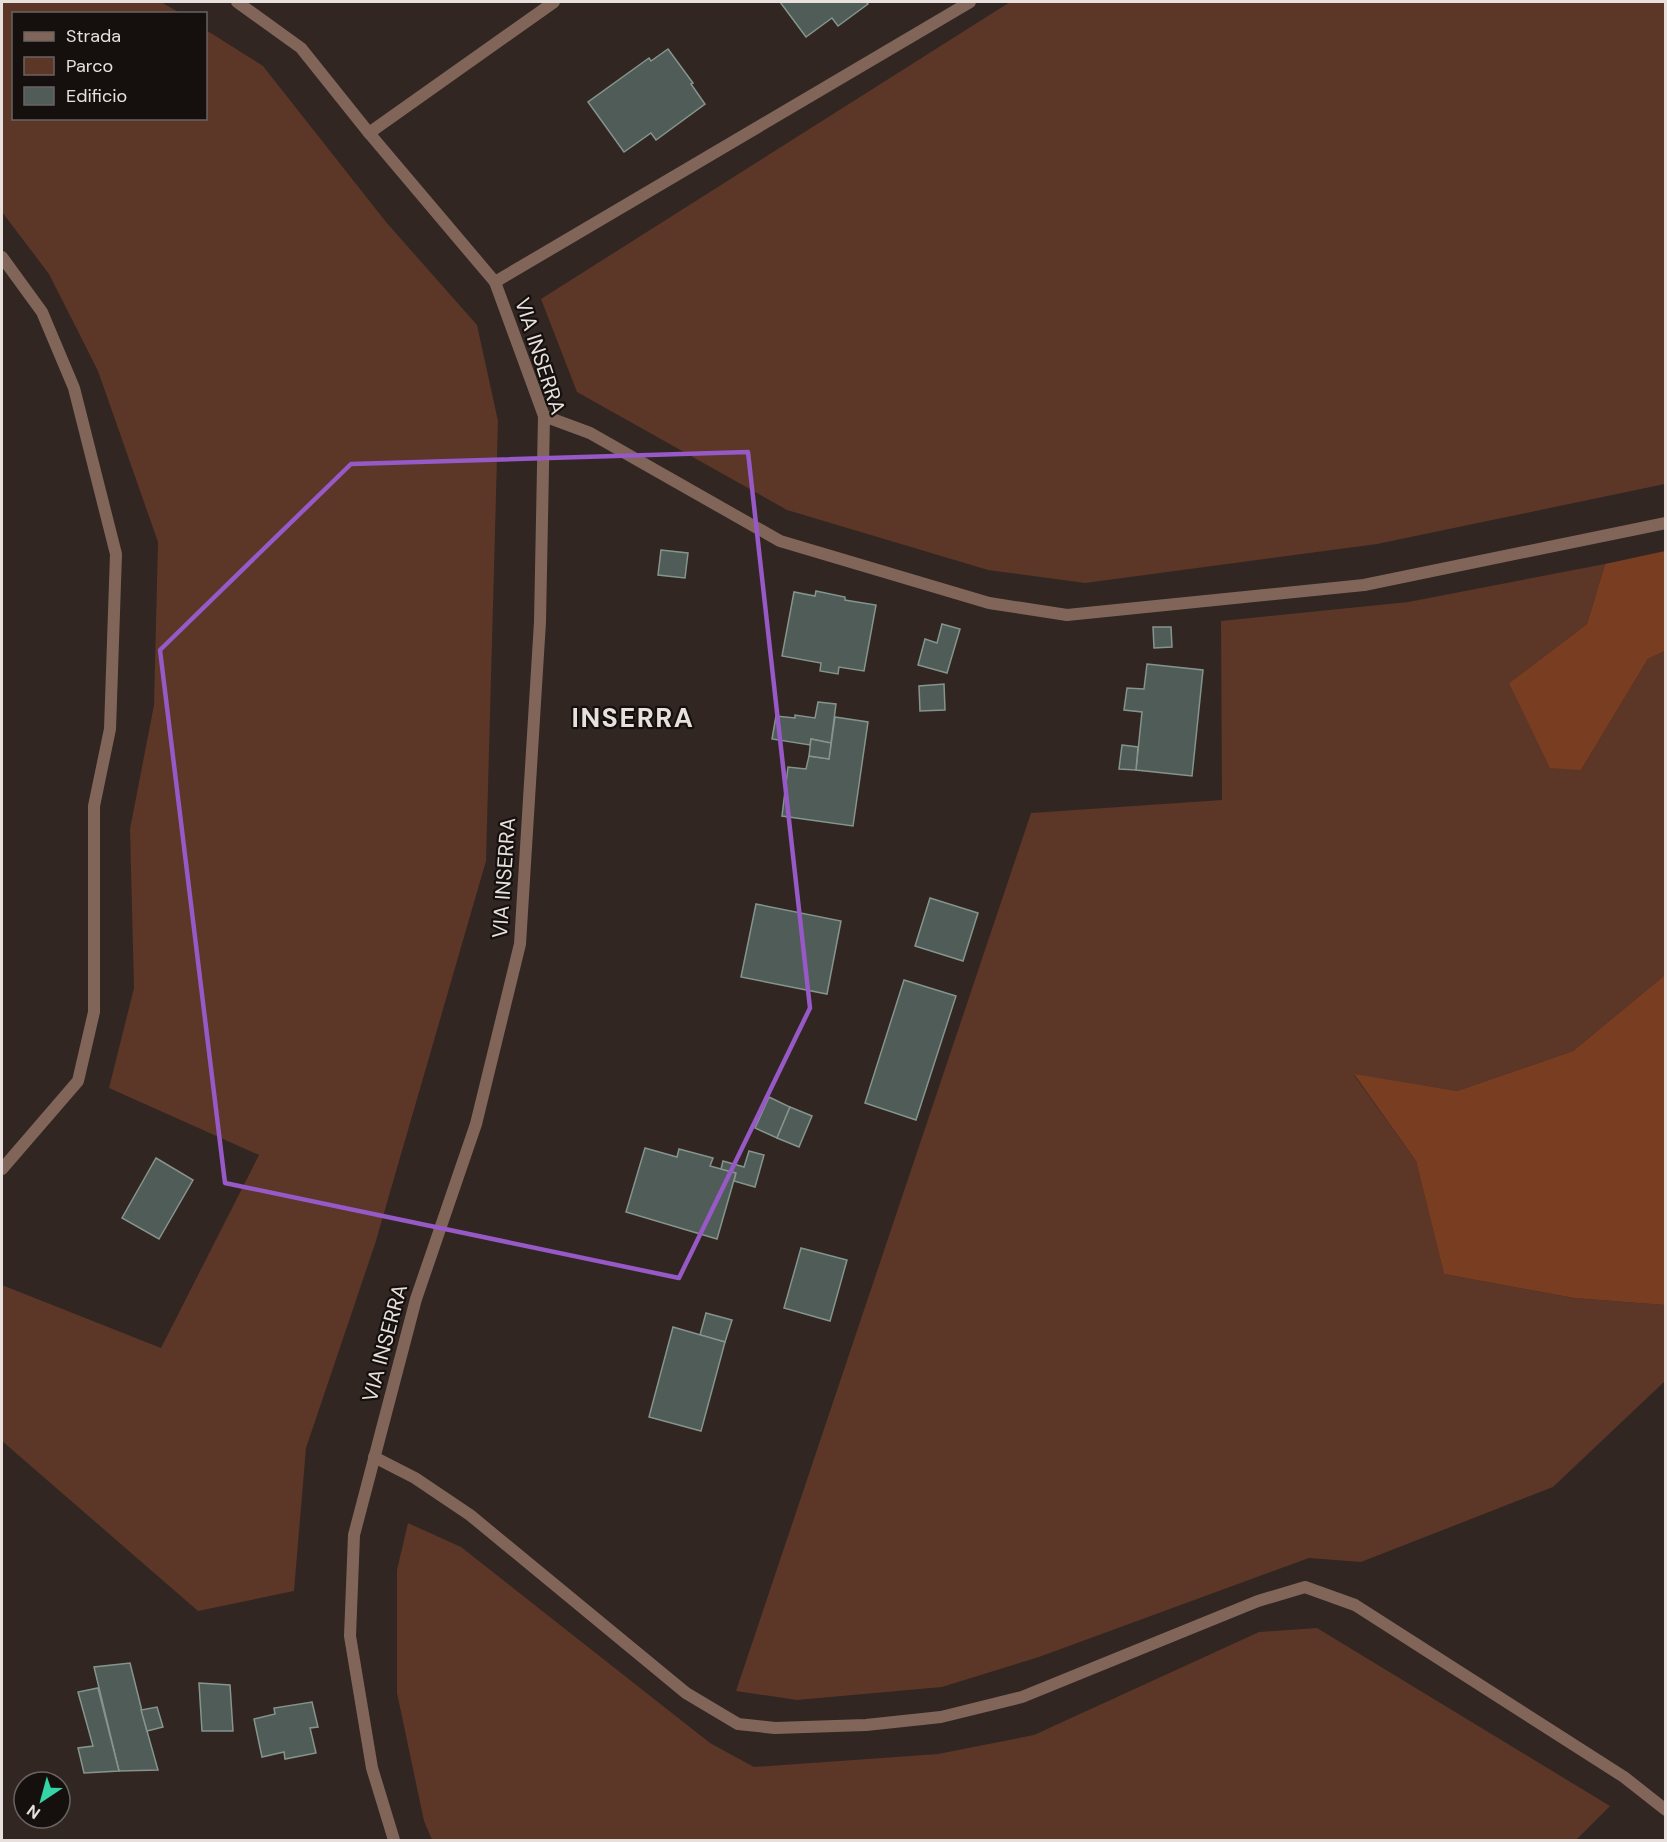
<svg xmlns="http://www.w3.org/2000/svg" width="1667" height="1842" viewBox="0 0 1667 1842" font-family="'DM Sans',sans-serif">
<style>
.green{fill:#5c3627}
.forest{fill:#793d22}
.building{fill:#4f5c57;stroke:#86948e;stroke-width:1.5}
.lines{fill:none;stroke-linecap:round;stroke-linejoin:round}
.lane{stroke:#826559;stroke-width:12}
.street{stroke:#826559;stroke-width:12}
.marked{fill:none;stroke:#9659c6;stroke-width:4.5;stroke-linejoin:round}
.labels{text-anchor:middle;stroke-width:4.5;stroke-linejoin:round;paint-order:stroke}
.street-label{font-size:21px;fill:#e7e0dd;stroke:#15100e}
.district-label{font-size:27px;font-weight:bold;letter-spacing:1.5px;fill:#e7e0dd;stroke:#15100e}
</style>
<rect width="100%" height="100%" fill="#312622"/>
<g class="green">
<path d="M2,2h159l19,11 -166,1v104h192v-88l57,36 123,156 91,103 21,96 -12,440 -111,383 -69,204 -12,143 -96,20 -196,-170v-156l159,63 98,-193 -150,-67 25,-100 -4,-159 24,-124 4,-163 -60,-171 -49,-97 -47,-62z"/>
<path d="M1010,2h655v482l-288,60 -292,39 -97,-13 -201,-60 -210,-118 -36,-93z"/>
<path d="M1605,564l-18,60 -78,59 72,87 67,-111 17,-8v324l-92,76 -116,40 -103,-16 62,86 28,113 130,24 91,7v76l-112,106 -192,75 -52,-4 -270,99 -97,30 -145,13 -61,-9 295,-878 191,-13 -1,-179 187,-19z"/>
<path d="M408,1523l53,24 249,196 44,24 184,-13 96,-19 225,-103 58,-4 293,178 -34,34h-1144l-8,-19 -27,-128v-123z"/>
</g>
<g class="forest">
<path d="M1665,551v100l-17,8 -67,111 -31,-2 -41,-85 78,-59 18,-60z"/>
<path d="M1665,975v330l-91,-7 -130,-24 -28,-113 -62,-87 103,17 116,-40z"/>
</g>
<g class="building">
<path d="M780,2h86l2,2 -30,22 -6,-8 -26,19z"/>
<path d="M668,49l25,34 -2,1 14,20 -49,36 -5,-7 -27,19 -36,-50 61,-44 2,3z"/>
<path d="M661,550l27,3 -3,25 -27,-3z"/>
<path d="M816,591l29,6v3l31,5 -12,66 -25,-4 -1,7 -18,-3 1,-8 -39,-7 12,-64 21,4z"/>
<path d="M942,624l18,5 -13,44 -29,-8 7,-26 12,4z"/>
<path d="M1153,627h18l1,20 -18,1z"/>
<path d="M1147,664l56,6 -11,106 -56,-6 6,-58 -18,-2 3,-22 17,1z"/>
<path d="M944,684l1,26 -25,1 -1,-25z"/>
<path d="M818,702l18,2 -5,39 -20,-4 -1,6 -38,-6 4,-23 19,2v-3l20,3z"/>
<path d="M835,717l33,5 -15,104 -71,-10 6,-49 18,2 3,-13 20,3z"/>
<path d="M811,739l20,4 -2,16 -20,-3z"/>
<path d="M1122,745l16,2 -2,23 -17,-1z"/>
<path d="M930,898l48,15 -15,48 -48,-15z"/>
<path d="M756,904l85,17 -14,73 -86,-17z"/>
<path d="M904,980l52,16 -40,124 -51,-17z"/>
<path d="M769,1097l21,10 -13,31 -22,-10z"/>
<path d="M790,1107l22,9 -13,31 -22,-9z"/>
<path d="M645,1148l32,9 2,-8 34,9 -3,8 26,7 -19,66 -91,-27z"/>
<path d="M749,1151l15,4 -9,32 -21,-6 2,-8 -15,-4 2,-8 21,6z"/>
<path d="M156,1158l37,22 -34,59 -37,-21z"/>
<path d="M801,1248l46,12 -17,61 -46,-13z"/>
<path d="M706,1313l26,7 -7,22 -25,-7z"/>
<path d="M673,1327l52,15 -24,89 -52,-14z"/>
<path d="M130,1663l17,68 11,39 -39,1 -25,-104z"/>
<path d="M199,1683l31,2 3,46h-31z"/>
<path d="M98,1688l21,83 -35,2 -6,-25 15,-2 -15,-54z"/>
<path d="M312,1702l6,25 -8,1 6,25 -31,6 -1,-7 -22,5 -8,-38 21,-5 -1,-6z"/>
<path d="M157,1707l6,20 -16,4 -6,-21z"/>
</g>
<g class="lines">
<path class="lane" d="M495,282l475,-280"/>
<g class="street">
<path d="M237,2l64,46 68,85 126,149 49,134 -4,206 -20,322 -44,180 -60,175 -62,236 -4,101 22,132 22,72"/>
<path d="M369,133l185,-131"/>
<path d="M2,257l40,55 32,76 42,166 -6,175 -16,77v206l-16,69 -76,88"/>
<path d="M544,416l46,17 190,108 209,62 78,12 297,-30 302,-62"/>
<path d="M374,1457l41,21 55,37 216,178 52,31 37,4 91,-3 75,-8 81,-20 236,-96 47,-14 50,18 269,172 42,33"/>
</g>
</g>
<path class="marked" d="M748,452l62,556 -131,270 -454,-95 -65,-533 191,-186z"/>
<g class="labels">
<g class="street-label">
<text transform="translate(540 356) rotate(72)" y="7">VIA INSERRA</text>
<text transform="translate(504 878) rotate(-86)" y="7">VIA INSERRA</text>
<text transform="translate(385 1343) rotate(-75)" y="7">VIA INSERRA</text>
</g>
<g class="district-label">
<text x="633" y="727">INSERRA</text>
</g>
</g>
<rect width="1667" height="1842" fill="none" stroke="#e7e0dd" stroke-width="6"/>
<rect x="12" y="12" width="195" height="108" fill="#15100e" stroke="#696361" stroke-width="1.5"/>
<rect x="24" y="32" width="30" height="9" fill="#826559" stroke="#696361" stroke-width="1.5"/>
<text x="66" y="42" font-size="18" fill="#e7e0dd">Strada</text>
<rect x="24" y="57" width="30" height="18" fill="#5c3627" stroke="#696361" stroke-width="1.5"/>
<text x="66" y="72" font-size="18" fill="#e7e0dd">Parco</text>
<rect x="24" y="87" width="30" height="18" fill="#4f5c57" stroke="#696361" stroke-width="1.5"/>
<text x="66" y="102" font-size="18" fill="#e7e0dd">Edificio</text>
<g transform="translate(42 1800) rotate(216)"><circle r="28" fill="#15100e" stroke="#696361" stroke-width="1.5"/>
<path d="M0-4.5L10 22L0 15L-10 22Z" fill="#35d4a7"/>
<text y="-9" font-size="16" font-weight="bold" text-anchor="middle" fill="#e7e0dd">N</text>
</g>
</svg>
